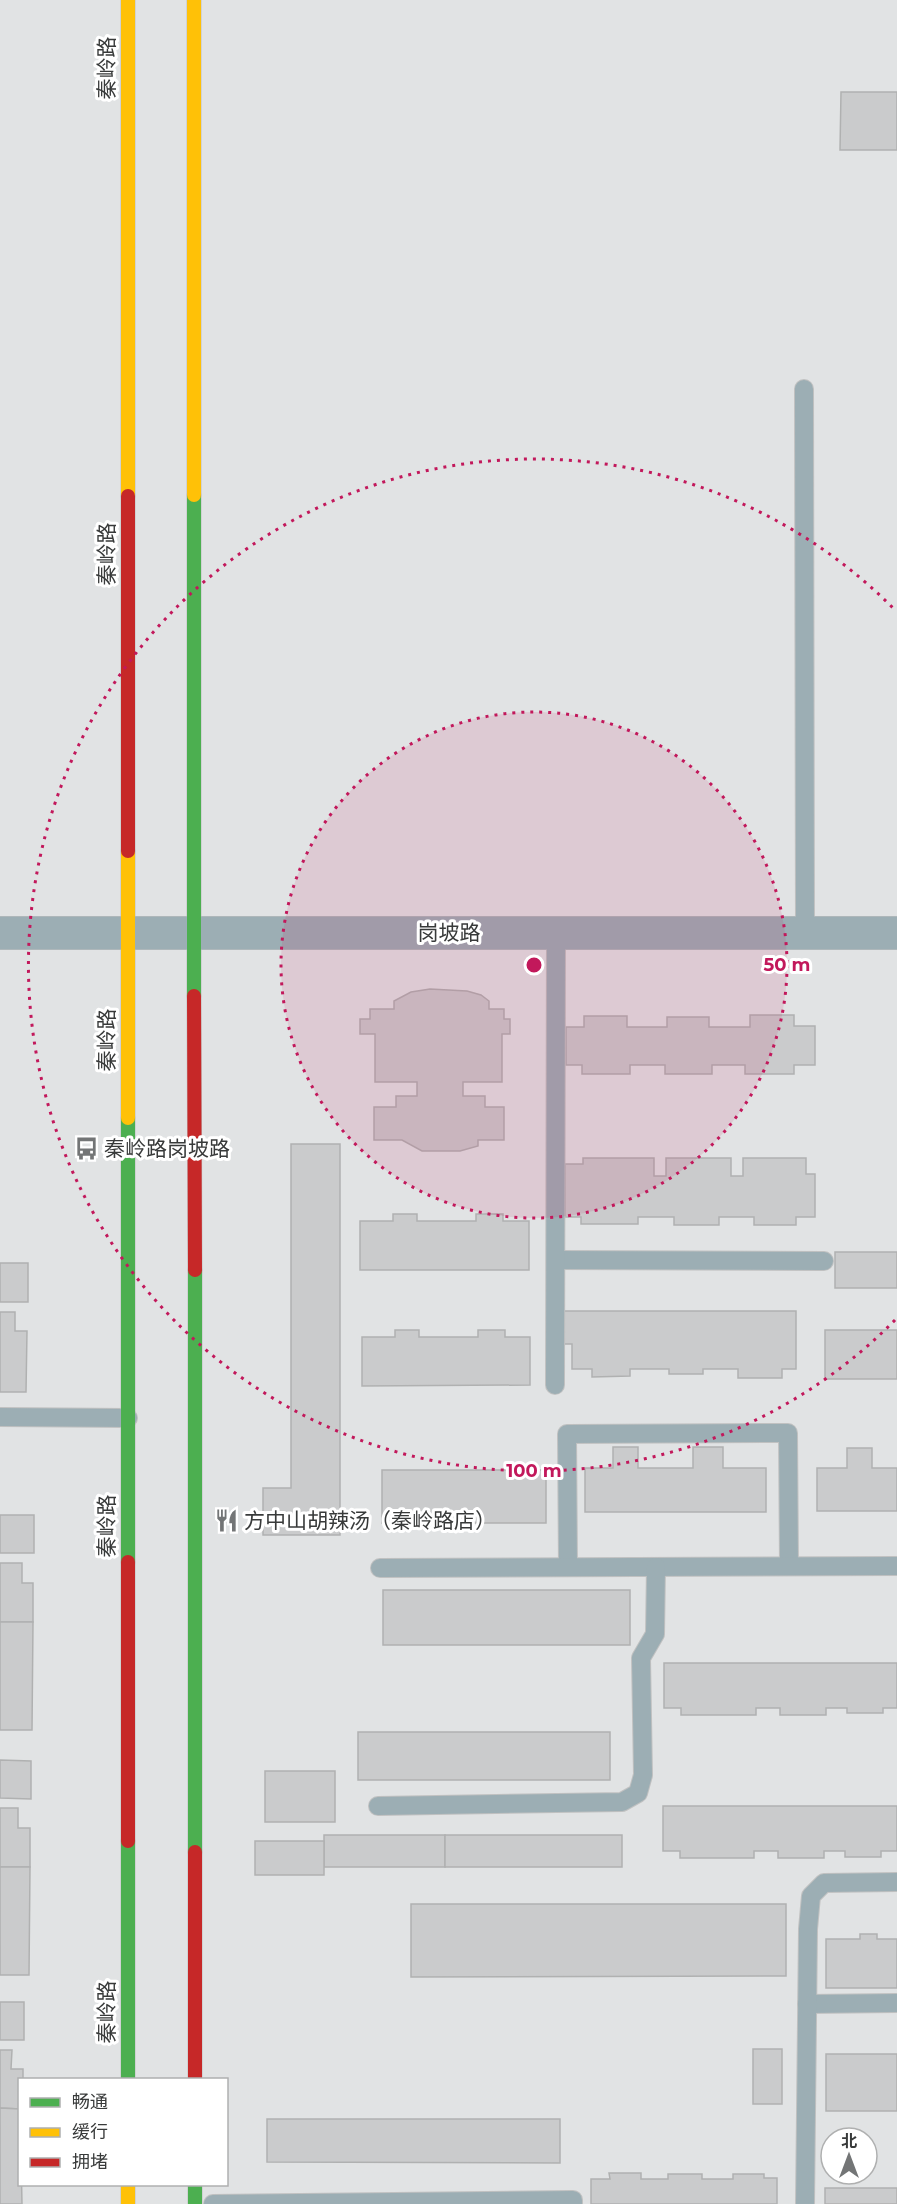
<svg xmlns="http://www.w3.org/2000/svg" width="897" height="2204" viewBox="0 0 897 2204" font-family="Montserrat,'Noto Sans SC',sans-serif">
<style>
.building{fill:#cacbcc;stroke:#b0b1b1;stroke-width:1.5}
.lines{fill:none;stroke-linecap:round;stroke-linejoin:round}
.lane-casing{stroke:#c0c1c1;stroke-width:20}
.street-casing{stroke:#c0c1c1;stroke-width:34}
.fast-casing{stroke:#c0c1c1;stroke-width:15}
.slow-casing{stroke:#c0c1c1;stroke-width:15}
.jam-casing{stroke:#c0c1c1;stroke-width:15}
.lane{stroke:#9caeb4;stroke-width:18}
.street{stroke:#9caeb4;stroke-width:33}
.fast{stroke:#4caf50;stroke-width:14}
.slow{stroke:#ffc107;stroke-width:14}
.jam{stroke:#c62828;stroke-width:14}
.ring{fill:none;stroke:#c2185b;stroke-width:3;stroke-dasharray:3 6}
.labels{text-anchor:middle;stroke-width:6;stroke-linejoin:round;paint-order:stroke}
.street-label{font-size:21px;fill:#383a3a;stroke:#fff}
.poi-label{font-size:21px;fill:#383a3a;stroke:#fff;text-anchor:start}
.centre{fill:#c2185b;stroke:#fff;stroke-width:3}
.ring-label{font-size:18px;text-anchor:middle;font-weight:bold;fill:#c2185b;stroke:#fff;stroke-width:6;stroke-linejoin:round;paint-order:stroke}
</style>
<rect width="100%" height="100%" fill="#e1e3e4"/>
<g class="building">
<path d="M841,92h56v58h-57z"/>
<path d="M430,989l37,2 14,4 8,6v8h15v10h6v15h-8v48h-39v14h22v11h19v33h-26v6l-18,5h-38l-20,-11h-28v-33h22v-11h21v-14h-42v-48h-15v-15h10v-10h24v-8l17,-9z"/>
<path d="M750,1015h44v11h21v39h-21v9h-49v-9h-33v9h-47v-9h-35v9h-48v-9h-16v-38h18v-11h43v11h40v-10h42v10h41z"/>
<path d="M291,1144h49v391h-77v-47h28z"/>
<path d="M583,1158h71v18h12v-18h65v18h12v-18h63v16h9v43h-19v8h-42v-8h-35v8h-45v-8h-36v7h-57v-7h-16v-53h18z"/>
<path d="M393,1214h24v7h59v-7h27v7h26v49h-169v-49h33z"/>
<rect x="835" y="1252" width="62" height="36"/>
<rect x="0" y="1263" width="28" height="39"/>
<path d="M562,1311h234v58h-14v9h-44v-9h-35v5h-34v-5h-39v7l-38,1v-8h-20v-25h-10z"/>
<path d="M0,1312h15v19h12l-1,61h-26z"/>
<path d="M395,1330h24v7h59v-7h27v7h25v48l-168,1v-49h33z"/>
<rect x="825" y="1330" width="72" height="49"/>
<path d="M613,1447h25v21h55v-21h30v21h43v44h-181v-44h28z"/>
<path d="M847,1448h25v20h25v43h-80v-43h30z"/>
<rect x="382" y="1470" width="164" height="53"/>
<rect x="0" y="1515" width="34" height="38"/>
<path d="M0,1563h22v20h11v39h-33z"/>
<rect x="383" y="1590" width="247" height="55"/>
<path d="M0,1622h33l-1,108h-32z"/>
<path d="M664,1663h233v45h-14v5h-36v-5h-21v7h-46v-7h-24v7h-75v-7h-17z"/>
<rect x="358" y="1732" width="252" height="48"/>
<path d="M0,1760l31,1v38l-31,-1z"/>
<rect x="265" y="1771" width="70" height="51"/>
<path d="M663,1806h234v45h-16v6h-36v-6h-21v7h-46v-7h-24v7h-74v-7h-17z"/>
<path d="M0,1808h18v20h12v39h-30z"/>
<rect x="324" y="1835" width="121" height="32"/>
<rect x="445" y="1835" width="177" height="32"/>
<rect x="255" y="1841" width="69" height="34"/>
<path d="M0,1867h30l-1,108h-29z"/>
<path d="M411,1904h375v72l-375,1z"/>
<path d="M860,1934h17v5h20v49h-71v-49h34z"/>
<rect x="0" y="2002" width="24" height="38"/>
<rect x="753" y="2049" width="29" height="55"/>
<path d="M0,2050h12l-1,19h12v11h-3v29l-20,-1z"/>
<rect x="826" y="2054" width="71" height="57"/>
<path d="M0,2108l20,1 2,95h-22z"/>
<path d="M267,2119h293v44l-293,-1z"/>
<path d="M609,2173h32v6h27v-5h34v5h31v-5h31v4h13v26h-186v-25h19z"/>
<rect x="825" y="2188" width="72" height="16"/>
</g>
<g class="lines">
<defs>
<g id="lane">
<path d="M804,389l1,544"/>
<path d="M556,1260l268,1"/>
<path d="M555,1385l1,-452"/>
<path d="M0,1417l128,1"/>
<path d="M568,1567l-1,-133 221,-1 1,133"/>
<path d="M380,1568l517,-2"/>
<path d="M378,1806l244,-4 16,-9 5,-18 -2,-117 14,-24 1,-67"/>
<path d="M807,2004l90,-1"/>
<path d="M213,2204l360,-4v4"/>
<path d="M805,2204l3,-275 3,-33 13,-13 73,-1"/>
</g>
<path id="street" d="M0,933h897"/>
<g id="fast">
<path d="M194,495v501"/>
<path d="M128,1118v444"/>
<path d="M195,1270v582"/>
<path d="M128,1841v239"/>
<path d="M195,2184v20"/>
</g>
<g id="slow">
<path d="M128,0v496"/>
<path d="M194,0v495"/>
<path d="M128,851v267"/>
<path d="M128,2184v20"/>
</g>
<g id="jam">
<path d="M128,496v355"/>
<path d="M194,996l1,274"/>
<path d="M128,1562v279"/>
<path d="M195,1852v228"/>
</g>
</defs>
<use href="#lane" class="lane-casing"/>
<use href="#street" class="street-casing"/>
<use href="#fast" class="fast-casing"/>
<use href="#slow" class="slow-casing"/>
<use href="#jam" class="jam-casing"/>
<use href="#lane" class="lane"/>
<use href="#street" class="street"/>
<use href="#fast" class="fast"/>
<use href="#slow" class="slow"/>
<use href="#jam" class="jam"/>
</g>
<circle cx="534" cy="965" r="253" fill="#c2185b" fill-opacity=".12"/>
<g class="ring">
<circle cx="534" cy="965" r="253"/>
<path d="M895 1320A506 506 0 1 1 895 610"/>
</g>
<defs>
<symbol id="bus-bare" viewBox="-9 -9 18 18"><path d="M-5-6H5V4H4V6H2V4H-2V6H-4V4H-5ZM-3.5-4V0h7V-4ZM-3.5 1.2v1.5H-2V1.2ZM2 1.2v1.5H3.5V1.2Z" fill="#737576" stroke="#fff" stroke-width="2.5" paint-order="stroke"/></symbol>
<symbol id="restaurant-bare" viewBox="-9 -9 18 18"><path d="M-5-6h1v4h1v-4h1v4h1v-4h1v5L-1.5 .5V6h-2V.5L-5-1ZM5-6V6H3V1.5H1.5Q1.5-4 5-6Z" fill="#737576" stroke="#fff" stroke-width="2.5" paint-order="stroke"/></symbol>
</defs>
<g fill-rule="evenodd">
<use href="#bus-bare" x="70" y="1132" width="33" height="33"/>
<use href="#restaurant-bare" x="210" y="1504" width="33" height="33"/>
</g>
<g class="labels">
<g class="street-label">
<text transform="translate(107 68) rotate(-90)" y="7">秦岭路</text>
<text transform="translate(107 554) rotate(-90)" y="7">秦岭路</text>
<text x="449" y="940">岗坡路</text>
<text transform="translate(107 1040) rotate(-90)" y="7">秦岭路</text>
<text transform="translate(107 1526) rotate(-90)" y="7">秦岭路</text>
<text transform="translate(107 2012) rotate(-90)" y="7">秦岭路</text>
</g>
<g class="poi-label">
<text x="104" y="1156">秦岭路岗坡路</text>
<text x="244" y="1528">方中山胡辣汤（秦岭路店）</text>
</g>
</g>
<circle cx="534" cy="965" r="9" class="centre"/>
<g class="ring-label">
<text x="787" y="971">50 m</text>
<text x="534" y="1477">100 m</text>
</g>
<rect x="18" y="2078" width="210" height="108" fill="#ffffff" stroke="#afb0b0" stroke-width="1.5"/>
<rect x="30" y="2098" width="30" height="9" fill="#4caf50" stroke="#afb0b0" stroke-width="1.5"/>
<text x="72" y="2108" font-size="18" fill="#383a3a">畅通</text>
<rect x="30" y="2128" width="30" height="9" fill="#ffc107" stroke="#afb0b0" stroke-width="1.5"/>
<text x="72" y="2138" font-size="18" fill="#383a3a">缓行</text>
<rect x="30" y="2158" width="30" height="9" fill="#c62828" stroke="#afb0b0" stroke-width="1.5"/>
<text x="72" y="2168" font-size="18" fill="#383a3a">拥堵</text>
<g transform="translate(849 2156)"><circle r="28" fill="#ffffff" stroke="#afb0b0" stroke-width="1.5"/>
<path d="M0-4.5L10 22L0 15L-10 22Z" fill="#737576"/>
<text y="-9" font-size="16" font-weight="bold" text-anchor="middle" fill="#383a3a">北</text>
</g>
</svg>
